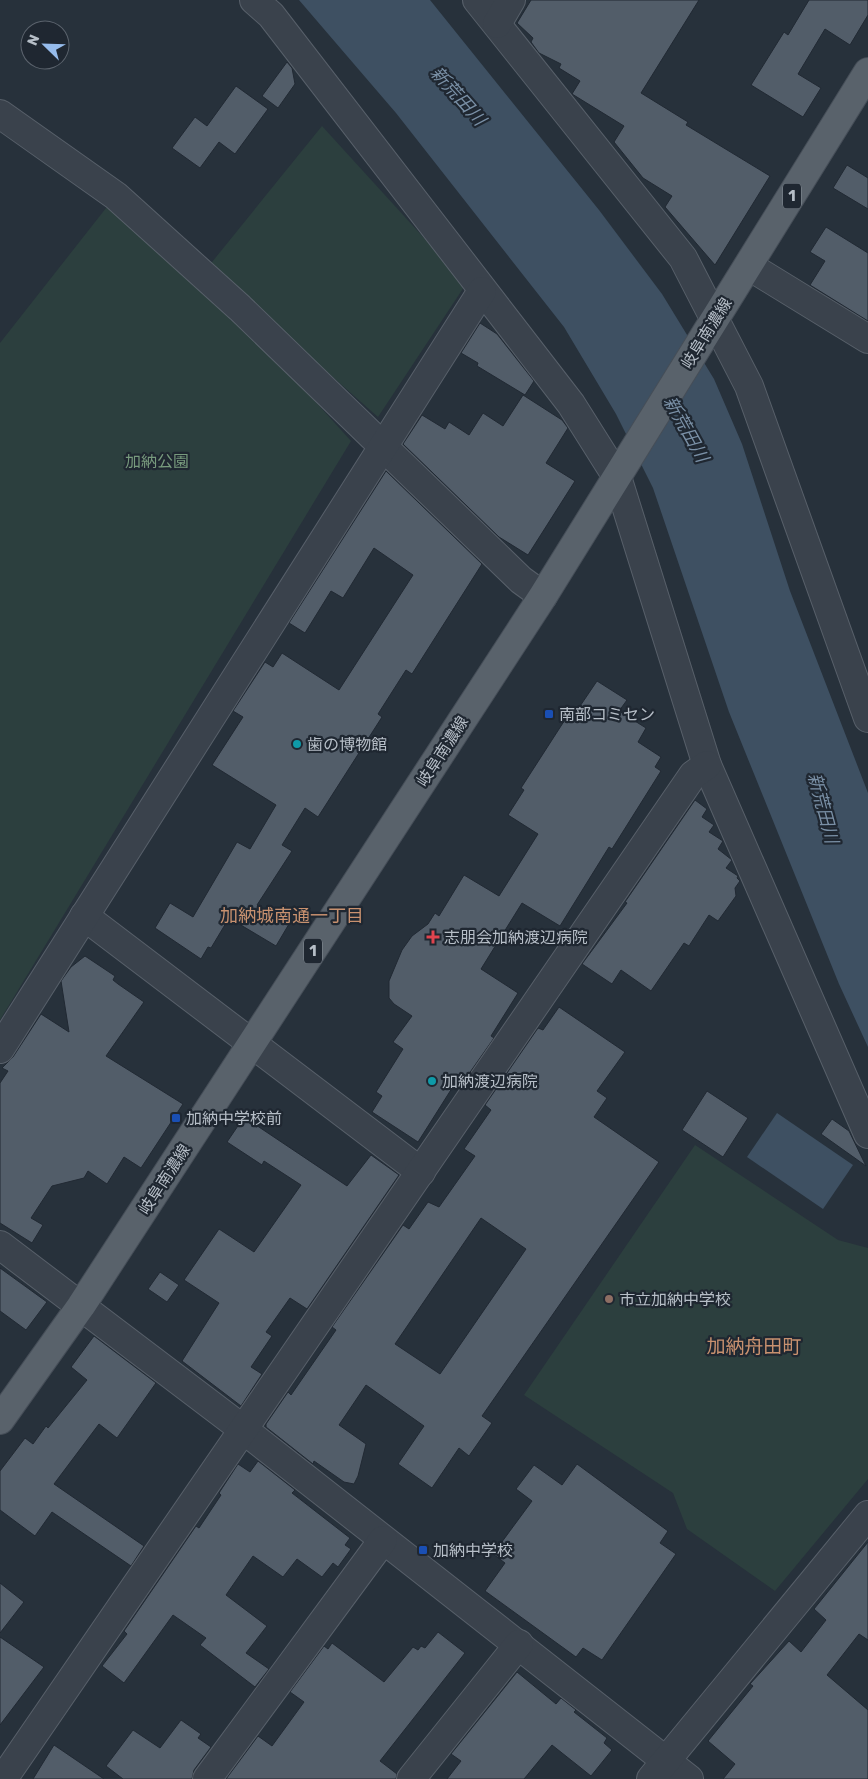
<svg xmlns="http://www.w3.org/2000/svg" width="868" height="1779" viewBox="0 0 868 1779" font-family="Rubik,'Noto Sans JP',sans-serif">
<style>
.green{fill:#2c3f3e}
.water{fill:#3e5062}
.building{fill:#525d69;stroke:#212933;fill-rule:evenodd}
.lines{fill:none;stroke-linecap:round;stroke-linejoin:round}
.minor-casing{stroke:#58606a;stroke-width:30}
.major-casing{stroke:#464e58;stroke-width:30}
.minor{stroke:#3a424c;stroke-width:28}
.major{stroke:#59626b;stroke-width:28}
.transit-dot{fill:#1a4fb4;stroke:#1f2731;stroke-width:2}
.culture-dot{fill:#0f9aa8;stroke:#1f2731;stroke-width:2}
.health-dot{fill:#e0444e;stroke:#1f2731;stroke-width:2}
.education-dot{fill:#8d6e63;stroke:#1f2731;stroke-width:2}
.labels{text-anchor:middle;stroke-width:4.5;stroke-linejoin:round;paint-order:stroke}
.shield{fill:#1f2731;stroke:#89919a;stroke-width:1}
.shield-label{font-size:15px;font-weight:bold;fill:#b6bec7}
.street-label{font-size:16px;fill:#b6bec7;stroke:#1f2731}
.park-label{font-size:16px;fill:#779a7d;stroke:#1f2731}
.poi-label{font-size:16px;fill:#b6bec7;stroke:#1f2731;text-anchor:start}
.water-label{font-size:18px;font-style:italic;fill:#7a90a6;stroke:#1f2731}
.neighbourhood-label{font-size:18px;fill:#c8916f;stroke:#1f2731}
.quarter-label{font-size:19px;fill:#c8916f;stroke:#1f2731}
</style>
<rect width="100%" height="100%" fill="#27313b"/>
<g class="green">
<path d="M322,126l144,158 -88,133 -170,-150z"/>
<path d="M110,203l131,116 110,122 -351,579v-677z"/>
<path d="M695,1145l143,95 30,8v231l-93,112 -88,-62 -14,-36 -149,-98z"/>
</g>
<g class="water">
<path d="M299,0h131l169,210 63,84 52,85 28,65 48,147 78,202v254l-29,-63 -110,-272 -76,-224 -37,-74 -52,-87 -168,-214z"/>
<path d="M777,1113l76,52 -30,44 -76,-52z"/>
</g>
<g class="building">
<path d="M531,0h168l-58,93 47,29 -2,3 84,51 -55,89 -50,-58 7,-11 -29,-18 -29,-36 10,-16 -52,-32 8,-13 -21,-13 2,-4 -22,-11 -8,-11 2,-4 -16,-15z"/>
<path d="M809,0h59v15l-18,30 -25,-16 -27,45 23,14 -18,29 -52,-32 33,-53 4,3z"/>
<path d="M287,62l5,6 3,16 -17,24 -16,-12z"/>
<path d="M236,86l32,23 -33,45 -16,-12 -19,26 -28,-20 23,-31 12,9z"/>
<path d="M847,165l21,13v31l-35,-21z"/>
<path d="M826,227l42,26v68l-58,-36 15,-24 -15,-9z"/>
<path d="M480,323l17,11 37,47 -9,14 -48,-29 1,-3 -17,-10z"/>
<path d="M523,395l39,25 6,8 -22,35 29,18 -47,74 -29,-18 -96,-93 19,-29 23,14 4,-7 20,13 14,-22 20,13z"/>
<path d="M386,471l96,93 -70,110 -6,-4 -28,44 4,3 -64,100 -13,-9 -23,37 10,6 -35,54 32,19 -13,22 -47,-28 -18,30 -3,-1 -7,12 -46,-31 15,-25 23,14 44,-75 13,7 26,-44 -64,-40 31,-48 -10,-6 32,-49 8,5 9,-14 57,37 74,-115 -39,-27 -31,50 -12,-7 -26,42 -16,-10z"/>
<path d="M597,681l30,19 -8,11 27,17 -8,14 23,15 -6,10 6,4 -49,78 -3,-2 -49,79 -38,-23 -41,66 37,24 -27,43 3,2 -35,50 -5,-3 -36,57 -46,-30 10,-16 -6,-4 27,-43 -10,-7 19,-26 -18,-12 -5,-6v-17l13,-31 10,-14 16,-12 7,-11 4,3 25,-41 35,21 39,-62 -30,-19 16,-25 -3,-2 49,-76 4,3z"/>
<path d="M695,800l12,9 -5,8 12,8 -5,7 14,9 -5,8 14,11 -6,8 12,8 -1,2 3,3 -5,7 1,8 -18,25 -9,-6 -20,31 -5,-3 -33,48 -30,-21 -9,14 -30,-20 45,-61 -2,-1z"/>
<path d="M85,956l30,20 -2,4 5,4 26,18 -38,54 77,48 -42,64 -17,-11 -17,27 -19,-13 -4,7 -32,8 -21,32 12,7 -11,18 -32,-20v-140l8,-12 -6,-3 11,-11 28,-43 28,18 -8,-51 10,-14z"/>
<path d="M559,1007l66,45 -28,39 10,7 -13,19 65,45 -177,254 10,7 -23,33 -10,-8 -27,40 -34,-24 26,-38 -58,-41 -27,40 27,19 -8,32 -4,8 -10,-2 -30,-21 -1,3 -47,-37v-3l22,-32 3,3 45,-65 -4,-3 71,-102 6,4 19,-27 11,5 36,-51 -11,-7 27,-39 -6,-5 53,-77 5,2zM481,1218l45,31 -86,125 -45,-30z"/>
<path d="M707,1091l41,27 -25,39 -41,-27z"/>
<path d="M244,1117l103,69 24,-31 28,20 -92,134 -17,-11 -24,34 6,4 -21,31 11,7 -21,32 -59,-45 37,-58 -35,-23 35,-51 35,23 47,-67 -37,-24 -2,4 -35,-23z"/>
<path d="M832,1119l17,12 17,35 -45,-32z"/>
<path d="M0,1268l47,34 -21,28 -26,-19z"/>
<path d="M160,1272l19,13 -12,17 -19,-13z"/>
<path d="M94,1336l62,47 -39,55 -18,-14 -45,60 90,62 -13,20 -79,-54 -17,24 -35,-26v-39l25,-33 8,6 13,-18 2,2 39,-48 -16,-13z"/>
<path d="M258,1461l37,29 -3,3 58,45 -5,7 6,4 -13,18 -5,-4 -11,14 -25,-18 -14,18 -30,-21 -27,39 41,31 -21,27 23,16 -14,18 -55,-42 6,-7 -33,-23 -49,68 -22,-17 25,-32 -3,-3 72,-105 3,2 22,-33 -2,-2 19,-29 12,8z"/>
<path d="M577,1464l91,67 -8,12 16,11 -74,106 -19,-12 -7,9 -91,-66 20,-28 -12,-9 39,-53 -16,-12 18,-24 28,20z"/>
<path d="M868,1542v98l-9,-6 -32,41 41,35v69h-145l12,-15 -27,-23 45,-55 -3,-2 39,-43 12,11 25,-32 -12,-11z"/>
<path d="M0,1583l24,19 -24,31z"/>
<path d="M438,1632l27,21 -85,108 17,13 -1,5h-170l32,-43 14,10 32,-44 -14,-10 34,-46 4,3 4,-6 52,39 29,-35 5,3 3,-4 4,2z"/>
<path d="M0,1637l44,30 -44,58z"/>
<path d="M517,1672l39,32 5,-6 15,12 -2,2 33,26 -3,5 8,7 -21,26 -39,-31 -28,34h-77l14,-18 -10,-7z"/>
<path d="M181,1720l20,14 -3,4 13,9 -17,23 -2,9h-69l-17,-13 27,-36 27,18z"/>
<path d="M54,1745l50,34h-71z"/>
</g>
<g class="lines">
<defs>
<g id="minor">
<path d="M254,0l17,15 300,389 46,73 90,288 161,369"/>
<path d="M477,0l206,258 66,128 119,332"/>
<path d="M497,24l14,-24"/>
<path d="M0,114l116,82 124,112 281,272 22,16"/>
<path d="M749,266l119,73"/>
<path d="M84,916l337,256"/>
<path d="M0,1049l482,-758"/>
<path d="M0,1245l244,185 445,349"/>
<path d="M3,1779l690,-1004 14,-10"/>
<path d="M207,1779l176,-239"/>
<path d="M411,1779l108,-135"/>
<path d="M651,1779l217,-264"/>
</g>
<path id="major" d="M0,1420l81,-114 462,-710 325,-524"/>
</defs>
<use href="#minor" class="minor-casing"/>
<use href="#major" class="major-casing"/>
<use href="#minor" class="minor"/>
<use href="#major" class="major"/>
</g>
<g class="transit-dot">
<rect x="544" y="709" width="10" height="10" rx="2.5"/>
<rect x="171" y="1113" width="10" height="10" rx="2.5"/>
<rect x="418" y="1545" width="10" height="10" rx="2.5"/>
</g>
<g class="culture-dot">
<circle cx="297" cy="744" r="5"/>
<circle cx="432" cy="1081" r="5"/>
</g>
<path class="health-dot" d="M430.5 929.5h5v5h5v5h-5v5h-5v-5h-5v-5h5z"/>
<circle class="education-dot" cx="609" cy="1299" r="5"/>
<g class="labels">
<g class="shield">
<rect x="783" y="183.5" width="18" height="25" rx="4"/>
<rect x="304" y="938.5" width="18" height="25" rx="4"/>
</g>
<g class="shield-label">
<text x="792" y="201">1</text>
<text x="313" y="956">1</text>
</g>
<g class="street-label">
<text transform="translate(706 333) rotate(-58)" y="6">岐阜南濃線</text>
<text transform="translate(442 751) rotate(-57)" y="6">岐阜南濃線</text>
<text transform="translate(164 1179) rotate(-57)" y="6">岐阜南濃線</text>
</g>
<g class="park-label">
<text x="157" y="467">加納公園</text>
</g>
<g class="poi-label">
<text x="559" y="720">南部コミセン</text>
<text x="307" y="750">歯の博物館</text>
<text x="444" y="943">志朋会加納渡辺病院</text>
<text x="442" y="1087">加納渡辺病院</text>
<text x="186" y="1124">加納中学校前</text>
<text x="619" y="1305">市立加納中学校</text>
<text x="433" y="1556">加納中学校</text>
</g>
<g class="water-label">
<text transform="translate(458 96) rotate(48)" y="6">新荒田川</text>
<text transform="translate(686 429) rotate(61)" y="6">新荒田川</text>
<text transform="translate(823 808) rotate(75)" y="6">新荒田川</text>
</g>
<g class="neighbourhood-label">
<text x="292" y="922">加納城南通一丁目</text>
</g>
<g class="quarter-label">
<text x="754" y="1353">加納舟田町</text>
</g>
</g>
<g transform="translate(45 45) rotate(293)"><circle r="24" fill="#1f2731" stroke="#5b636d"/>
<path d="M0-4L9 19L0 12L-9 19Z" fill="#96bcec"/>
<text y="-8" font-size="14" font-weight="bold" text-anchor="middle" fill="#b6bec7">N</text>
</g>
</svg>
